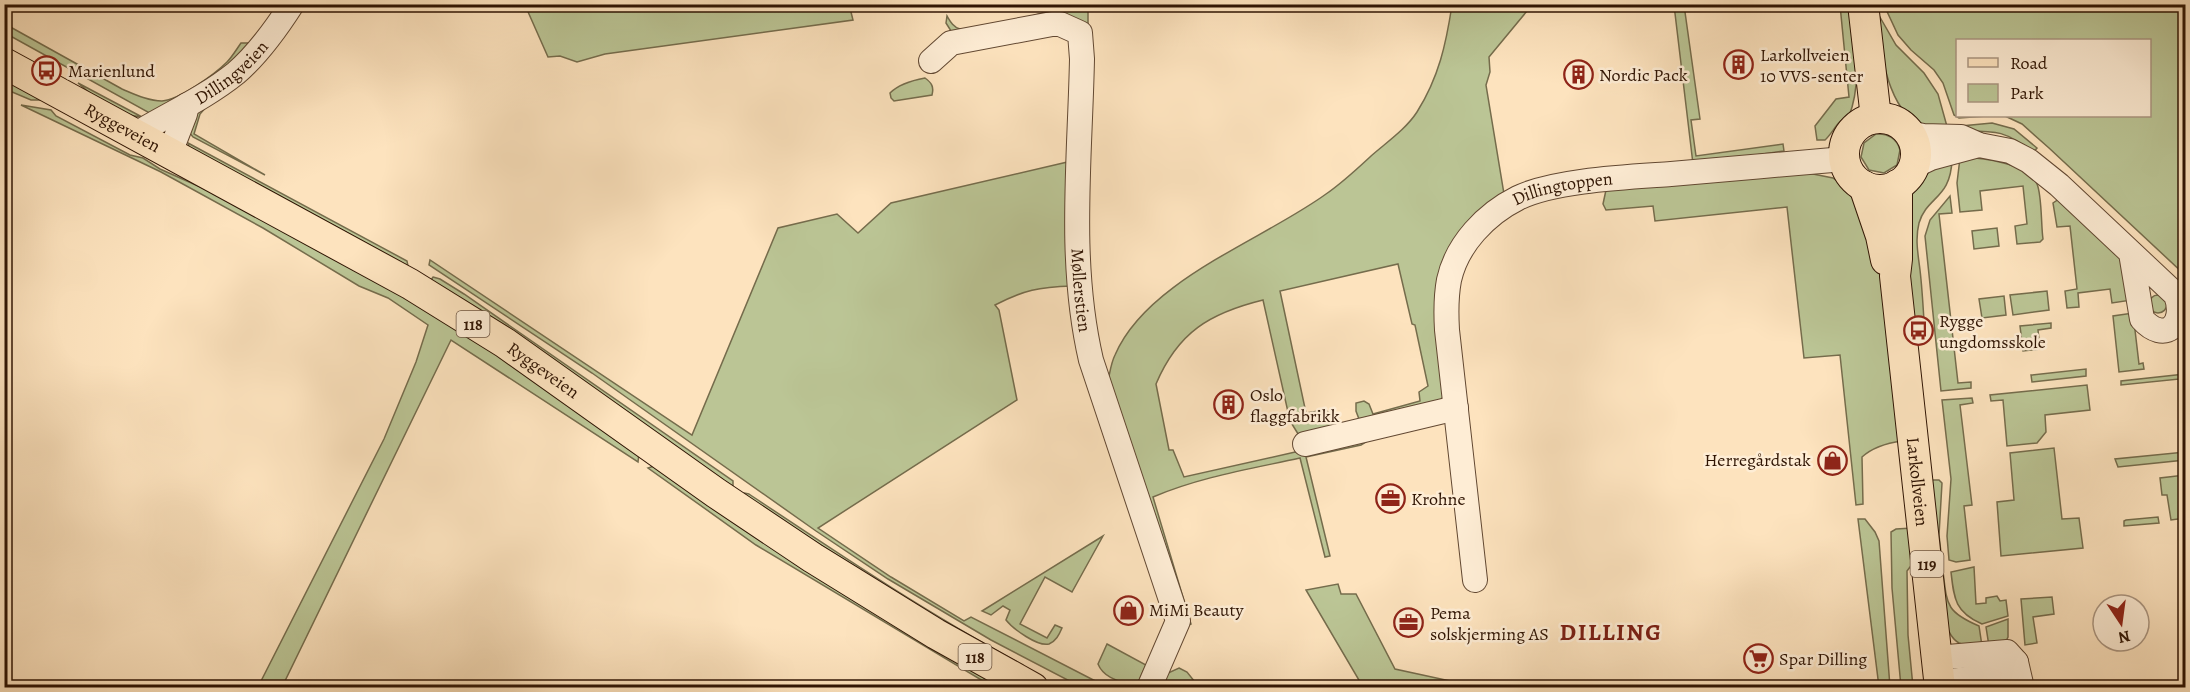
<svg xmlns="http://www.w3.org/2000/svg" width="2190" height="692" viewBox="0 0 2190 692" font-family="Alegreya,serif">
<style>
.green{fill:#bbc595;stroke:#756c4c;stroke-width:1.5}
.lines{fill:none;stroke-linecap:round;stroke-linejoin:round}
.minor-casing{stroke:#624832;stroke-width:26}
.major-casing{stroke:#2f1403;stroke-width:32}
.minor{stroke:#feedd5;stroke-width:24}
.major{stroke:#fde3be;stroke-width:30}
.labels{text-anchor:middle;stroke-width:5;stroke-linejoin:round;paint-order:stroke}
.shield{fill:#feedd5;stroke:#6d5542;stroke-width:1.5}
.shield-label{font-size:16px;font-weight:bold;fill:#2f1403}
.poi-label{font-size:18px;fill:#2f1403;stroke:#feedd5;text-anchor:start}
.street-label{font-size:18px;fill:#2f1403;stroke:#feedd5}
.district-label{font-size:24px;font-weight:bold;letter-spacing:1.5px;fill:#7a1f14;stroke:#feedd5}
</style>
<rect width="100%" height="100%" fill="#fde3be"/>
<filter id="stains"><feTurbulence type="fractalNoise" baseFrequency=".00333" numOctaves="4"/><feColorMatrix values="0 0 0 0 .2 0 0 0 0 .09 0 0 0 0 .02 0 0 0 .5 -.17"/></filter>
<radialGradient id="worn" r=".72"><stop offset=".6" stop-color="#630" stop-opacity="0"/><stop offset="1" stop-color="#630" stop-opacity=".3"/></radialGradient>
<g class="green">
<path d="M849,4l4,16 -248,34 -28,8 -17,-6 -12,1 -23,-52z"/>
<path d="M1061,5h27v30l-4,-2 -133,-2 -5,-8 1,-7c3,5 6,11 13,13 24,5 74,-14 98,-21z"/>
<path d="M1452,5h80l-43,52 1,15 -4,13 18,109 -47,44 -11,154 -5,8 -82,19 -3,-8v-8l8,-2 5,3 4,10 47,-13 -1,-9 9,-6 -13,-61 -3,-1 -14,-60 -118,27 26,122c16,-2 26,-9 26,14l-32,10 -10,-16 -27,-121c-53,13 -85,32 -107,84l13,66h4l11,27 120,-27 65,-10 -8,5 -55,12 24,99 -5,1 -25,-99c-50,11 -100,19 -147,39l38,127 -5,2 -78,-245c2,-9 3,-18 7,-26 32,-75 148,-115 211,-161 16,-11 31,-25 45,-38 16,-14 35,-27 46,-44 22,-35 29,-68 35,-107z"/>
<path d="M1674,5h10l16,114 -9,1 5,36 87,-12 1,7 -91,13z"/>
<path d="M1840,5h13c4,31 8,82 -4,111 -11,3 -16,17 -24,24h-8l-2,-14 21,-27 13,-2z"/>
<path d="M1884,5h301v270l-136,-127 -27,-24 -17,-8h145v-76h-192v76h29l-28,2 -5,-3 -11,-32 -9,-13 -23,-20 -13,-15z"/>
<path d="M1877,12l19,33 28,28 14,21 10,36c-8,-2 -16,-2 -24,-4 -37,-12 -43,-78 -50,-111z"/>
<path d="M5,24l117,65c12,5 26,12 40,12 17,-1 53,-27 65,-39 5,-5 9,-12 14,-19h7l5,3 -26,26 -74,43 -148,-82z"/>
<path d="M5,76l36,24h-10l-26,-11z"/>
<path d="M925,78c7,5 9,9 7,17l-38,6 -3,-3 -1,-5c8,-8 24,-13 35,-15z"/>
<path d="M78,83l64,34c-24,-1 -47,-19 -64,-34z"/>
<path d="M21,105l30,5 5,6 74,39 13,3 17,11 83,37 188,103 208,144 -1,9 -187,-122 -169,347h-24l126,-248 32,-77 12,-37 -40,-27 -29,-12 -96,-58 -102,-56z"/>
<path d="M207,106l-7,8 -6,20 71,41 -72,-38 -4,-5 5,-19z"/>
<path d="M1992,123l22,6 23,19 -4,5c-28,-24 -39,-22 -75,-22l3,-5z"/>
<path d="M1876,134c12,-1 21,5 24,16l-3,15 -13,8 -15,-3 -8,-13 3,-14z"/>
<path d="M188,143l219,118 1,5 -219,-119z"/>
<path d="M1960,158c20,-1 68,5 77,26 5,11 4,42 6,55l-3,3 -23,2 -2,-18 12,-2 -4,-38 -43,5 2,19 -22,2 -3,-29z"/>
<path d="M1952,159c-1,40 -25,37 -33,64 -4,16 -1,31 1,47 2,17 3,34 4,51l-8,1 -7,-22 3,-111 16,-20z"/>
<path d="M1076,160l-4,126c-33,1 -48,4 -77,19l4,5 18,90 -199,128 73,49 73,44 7,-4 136,70h-26l-90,-47 -103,-61 -72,-48 -224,-158 -163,-108 1,-5 262,175 86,-207 59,-14 21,19 33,-30z"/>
<path d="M1778,173l35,1 20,4 26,20 24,86 19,157c-15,2 -29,6 -40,16l1,47 -7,1 -16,-150 -36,3 -17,-151 -132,14 -2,-15 -47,4 -3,-6 3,-14z"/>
<path d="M1950,196l2,17 -13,1 19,169 13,-1v6l-30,3 -16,-155 5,-16z"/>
<path d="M2059,199l61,55 12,46 -20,3 -2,-14 -32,4 1,14 -12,1 -2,-17 12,-2 -7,-63 -13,1 -4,-24z"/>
<path d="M1997,228l2,18 -25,3 -2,-18z"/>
<path d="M433,277l7,2 24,15 269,187v6l-302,-207z"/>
<path d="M2047,291l2,19 -36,5 -3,-20z"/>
<circle cx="2158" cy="304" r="9"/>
<path d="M2004,296l2,19 -24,3 -3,-19z"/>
<path d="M2133,313l6,51 4,-1 1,6 -25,3 -6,-56z"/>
<path d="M2051,323v5l-13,2 2,19 -17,2 -3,-25z"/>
<path d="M2086,369v7l-54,6 -1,-7z"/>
<path d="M2185,374h1l-1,69 -6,-64 -58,6v-4z"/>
<path d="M2087,385l3,25 -45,5 1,17 -9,11 -30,3 -4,-46 -12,1 -1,-6z"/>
<path d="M1972,398l1,5 -13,2 12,100 -8,1 6,54 -14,2 -7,-2 -2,-24 4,-57 -9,-79z"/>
<path d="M2054,448l8,71 17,-1 4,30 -82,8 -4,-54 17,-2 -4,-47z"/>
<path d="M2185,452v8l-67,7 -3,-8z"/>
<path d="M654,466l352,221h-13l-237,-142 -108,-77z"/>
<path d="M2185,475v43l-14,2 -4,-25h-5l-2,-17z"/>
<path d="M1932,480h7l3,3 -3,52 3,27 -6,1z"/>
<path d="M744,493l5,1c90,60 179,120 274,171l2,4 -18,-7 -264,-166z"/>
<path d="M2158,517l1,6 -35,3v-5l2,-1z"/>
<path d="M1858,519h7l10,13 4,9 11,146h-11z"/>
<path d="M1912,528l5,38 -7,1 -3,4 1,64 5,52h-12l-9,-99 -1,-56 5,-3z"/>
<path d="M1103,536l-31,56 -27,-15 -25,47 27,14 8,-13 7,3c-3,7 -6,13 -13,16 -11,3 -36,-15 -43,-24l4,-10 -7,-4 -12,9 -9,-4z"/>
<path d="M1974,567l2,37 10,-1v-5l11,-2 3,5 6,-1 2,16 -26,8c-27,-12 -28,-25 -31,-52z"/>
<path d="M1943,571c4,34 3,41 36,55l3,20c-7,0 -17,0 -23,-3 -18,-10 -19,-52 -22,-71z"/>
<path d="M1338,584l3,10h15l39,75 74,16v2h-106l-57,-97z"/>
<path d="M2052,597l2,17 -21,3 4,26 -12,2 -4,-46z"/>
<path d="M2008,619v18l-3,6 -16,3 -3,-19z"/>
<path d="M1107,644l39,21 -10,22c-14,-5 -32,-8 -38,-23z"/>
<path d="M1179,668l8,4 12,15 -39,1 8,-15z"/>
</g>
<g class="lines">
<defs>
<g id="minor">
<path id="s1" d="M931,61l20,-18 101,-19h8l20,9 2,26c-2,100 -14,202 9,301l87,261 -29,67"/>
<path d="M1909,133l14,3 38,1 18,8 31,6 19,10 30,24 117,110c11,30 -12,49 -34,24l-11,-66"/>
<path id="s2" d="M136,134c33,-20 69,-36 100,-61 22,-19 40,-44 56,-69"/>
<path d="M170,153l15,-39 2,-9"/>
<path d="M1914,166l17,-8 48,-13"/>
<path d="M1305,444l151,-36"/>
<path id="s3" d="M1475,580l-28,-250c-1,-17 -1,-34 2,-50 8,-36 37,-66 69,-82 36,-18 111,-21 153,-24 58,-5 115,-10 173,-15"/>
<path d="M1936,658l71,-6 9,10 6,26"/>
<path d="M1939,683l58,-9 12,-4 7,-8"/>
</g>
<g id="major">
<path d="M1863,4l13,114"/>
<path id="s4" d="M4,63l406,221 95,59 211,150 97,65 123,76 97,54"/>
<circle cx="1880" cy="154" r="36"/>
<path id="s5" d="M1897,185v74l-2,17 45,412"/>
<path d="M1864,186l17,50 5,24"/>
</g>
</defs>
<use href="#minor" class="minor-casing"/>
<use href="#major" class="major-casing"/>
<use href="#minor" class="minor"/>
<use href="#major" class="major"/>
</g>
<defs>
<symbol id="building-ring" viewBox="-11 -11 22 22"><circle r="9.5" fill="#feedd5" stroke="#8f2418" stroke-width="1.5"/><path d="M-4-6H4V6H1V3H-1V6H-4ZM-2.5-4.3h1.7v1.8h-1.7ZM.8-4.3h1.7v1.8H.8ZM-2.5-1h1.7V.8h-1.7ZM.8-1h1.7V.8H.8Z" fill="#8f2418"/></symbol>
<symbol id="bus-ring" viewBox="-11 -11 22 22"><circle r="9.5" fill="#feedd5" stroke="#8f2418" stroke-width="1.5"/><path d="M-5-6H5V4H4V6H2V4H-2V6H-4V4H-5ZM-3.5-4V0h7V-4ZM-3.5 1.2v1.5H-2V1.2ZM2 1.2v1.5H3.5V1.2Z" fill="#8f2418"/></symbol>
<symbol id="shop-ring" viewBox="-11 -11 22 22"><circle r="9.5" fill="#feedd5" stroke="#8f2418" stroke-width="1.5"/><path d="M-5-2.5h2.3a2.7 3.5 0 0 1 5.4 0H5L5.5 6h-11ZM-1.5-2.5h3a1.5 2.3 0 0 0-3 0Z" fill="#8f2418"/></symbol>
<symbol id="office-ring" viewBox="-11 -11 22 22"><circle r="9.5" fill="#feedd5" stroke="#8f2418" stroke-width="1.5"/><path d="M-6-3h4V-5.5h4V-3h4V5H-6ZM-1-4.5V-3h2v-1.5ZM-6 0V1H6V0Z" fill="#8f2418"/></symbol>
<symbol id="supermarket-ring" viewBox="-11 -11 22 22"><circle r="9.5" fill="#feedd5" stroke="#8f2418" stroke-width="1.5"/><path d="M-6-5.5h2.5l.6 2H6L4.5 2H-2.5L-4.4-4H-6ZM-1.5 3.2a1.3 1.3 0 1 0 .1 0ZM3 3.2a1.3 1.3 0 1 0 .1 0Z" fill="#8f2418"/></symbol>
</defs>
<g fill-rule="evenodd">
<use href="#building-ring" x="1722" y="48" width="33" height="33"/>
<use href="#bus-ring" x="30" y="54" width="33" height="33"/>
<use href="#building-ring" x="1562" y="58" width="33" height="33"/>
<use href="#bus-ring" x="1902" y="314" width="33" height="33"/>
<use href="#building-ring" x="1212" y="388" width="33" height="33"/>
<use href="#shop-ring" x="1816" y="444" width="33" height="33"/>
<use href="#office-ring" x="1374" y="482" width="33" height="33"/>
<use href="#shop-ring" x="1112" y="594" width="33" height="33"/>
<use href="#office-ring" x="1392" y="606" width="33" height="33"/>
<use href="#supermarket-ring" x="1742" y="642" width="33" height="33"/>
</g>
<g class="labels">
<g class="shield">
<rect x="456.5" y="311" width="33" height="26" rx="4.5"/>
<rect x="1910.5" y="551" width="33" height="26" rx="4.5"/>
<rect x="958.5" y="644" width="33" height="26" rx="4.5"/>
</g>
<g class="shield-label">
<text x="473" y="330">118</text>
<text x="1927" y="570">119</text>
<text x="975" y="663">118</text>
</g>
<g class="poi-label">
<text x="1760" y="61">Larkollveien<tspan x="1760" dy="21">10 VVS-senter</tspan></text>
<text x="68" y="77">Marienlund</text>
<text x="1599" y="81">Nordic Pack</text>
<text x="1939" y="327">Rygge<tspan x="1939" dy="21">ungdomsskole</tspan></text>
<text x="1250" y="401">Oslo<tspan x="1250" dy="21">flaggfabrikk</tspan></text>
<text x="1811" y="466" text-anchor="end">Herregårdstak</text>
<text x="1411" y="505">Krohne</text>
<text x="1149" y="616">MiMi Beauty</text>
<text x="1430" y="619">Pema<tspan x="1430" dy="21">solskjerming AS</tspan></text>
<text x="1779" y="665">Spar Dilling</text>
</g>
<g class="street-label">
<text dy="6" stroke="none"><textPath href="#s2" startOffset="114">Dillingveien</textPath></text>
<text dy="6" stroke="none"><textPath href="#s4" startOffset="135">Ryggeveien</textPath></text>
<text dy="6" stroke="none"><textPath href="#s3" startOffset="458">Dillingtoppen</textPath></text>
<text dy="6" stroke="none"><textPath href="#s1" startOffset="417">Møllerstien</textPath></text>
<text dy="6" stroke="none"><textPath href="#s4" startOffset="621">Ryggeveien</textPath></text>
<text dy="6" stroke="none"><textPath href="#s5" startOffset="298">Larkollveien</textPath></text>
</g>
<g class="district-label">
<text x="1611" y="640">DILLING</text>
</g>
</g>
<rect width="2190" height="692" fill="none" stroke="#fde3be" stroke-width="24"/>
<rect x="6" y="6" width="2178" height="680" fill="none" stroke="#2f1403" stroke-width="3"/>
<rect x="12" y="12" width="2166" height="668" fill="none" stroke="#2f1403" stroke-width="1.5"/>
<rect x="1956" y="39" width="195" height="78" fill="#feedd5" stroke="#ab9681" stroke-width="1.5"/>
<rect x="1968" y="58" width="30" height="9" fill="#fde3be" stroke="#ab9681" stroke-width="1.5"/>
<text x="2010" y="69" font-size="18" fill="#2f1403">Road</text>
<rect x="1968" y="84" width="30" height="18" fill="#bbc595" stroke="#ab9681" stroke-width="1.5"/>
<text x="2010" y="99" font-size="18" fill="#2f1403">Park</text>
<g transform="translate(2121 623) rotate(167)"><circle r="28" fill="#feedd5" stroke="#ab9681" stroke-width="1.5"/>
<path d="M0-4.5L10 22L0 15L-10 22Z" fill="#8f2418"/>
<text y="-9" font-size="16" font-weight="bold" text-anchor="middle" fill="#2f1403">N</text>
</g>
<rect width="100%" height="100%" filter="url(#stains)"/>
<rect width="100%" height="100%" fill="url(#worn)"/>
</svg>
